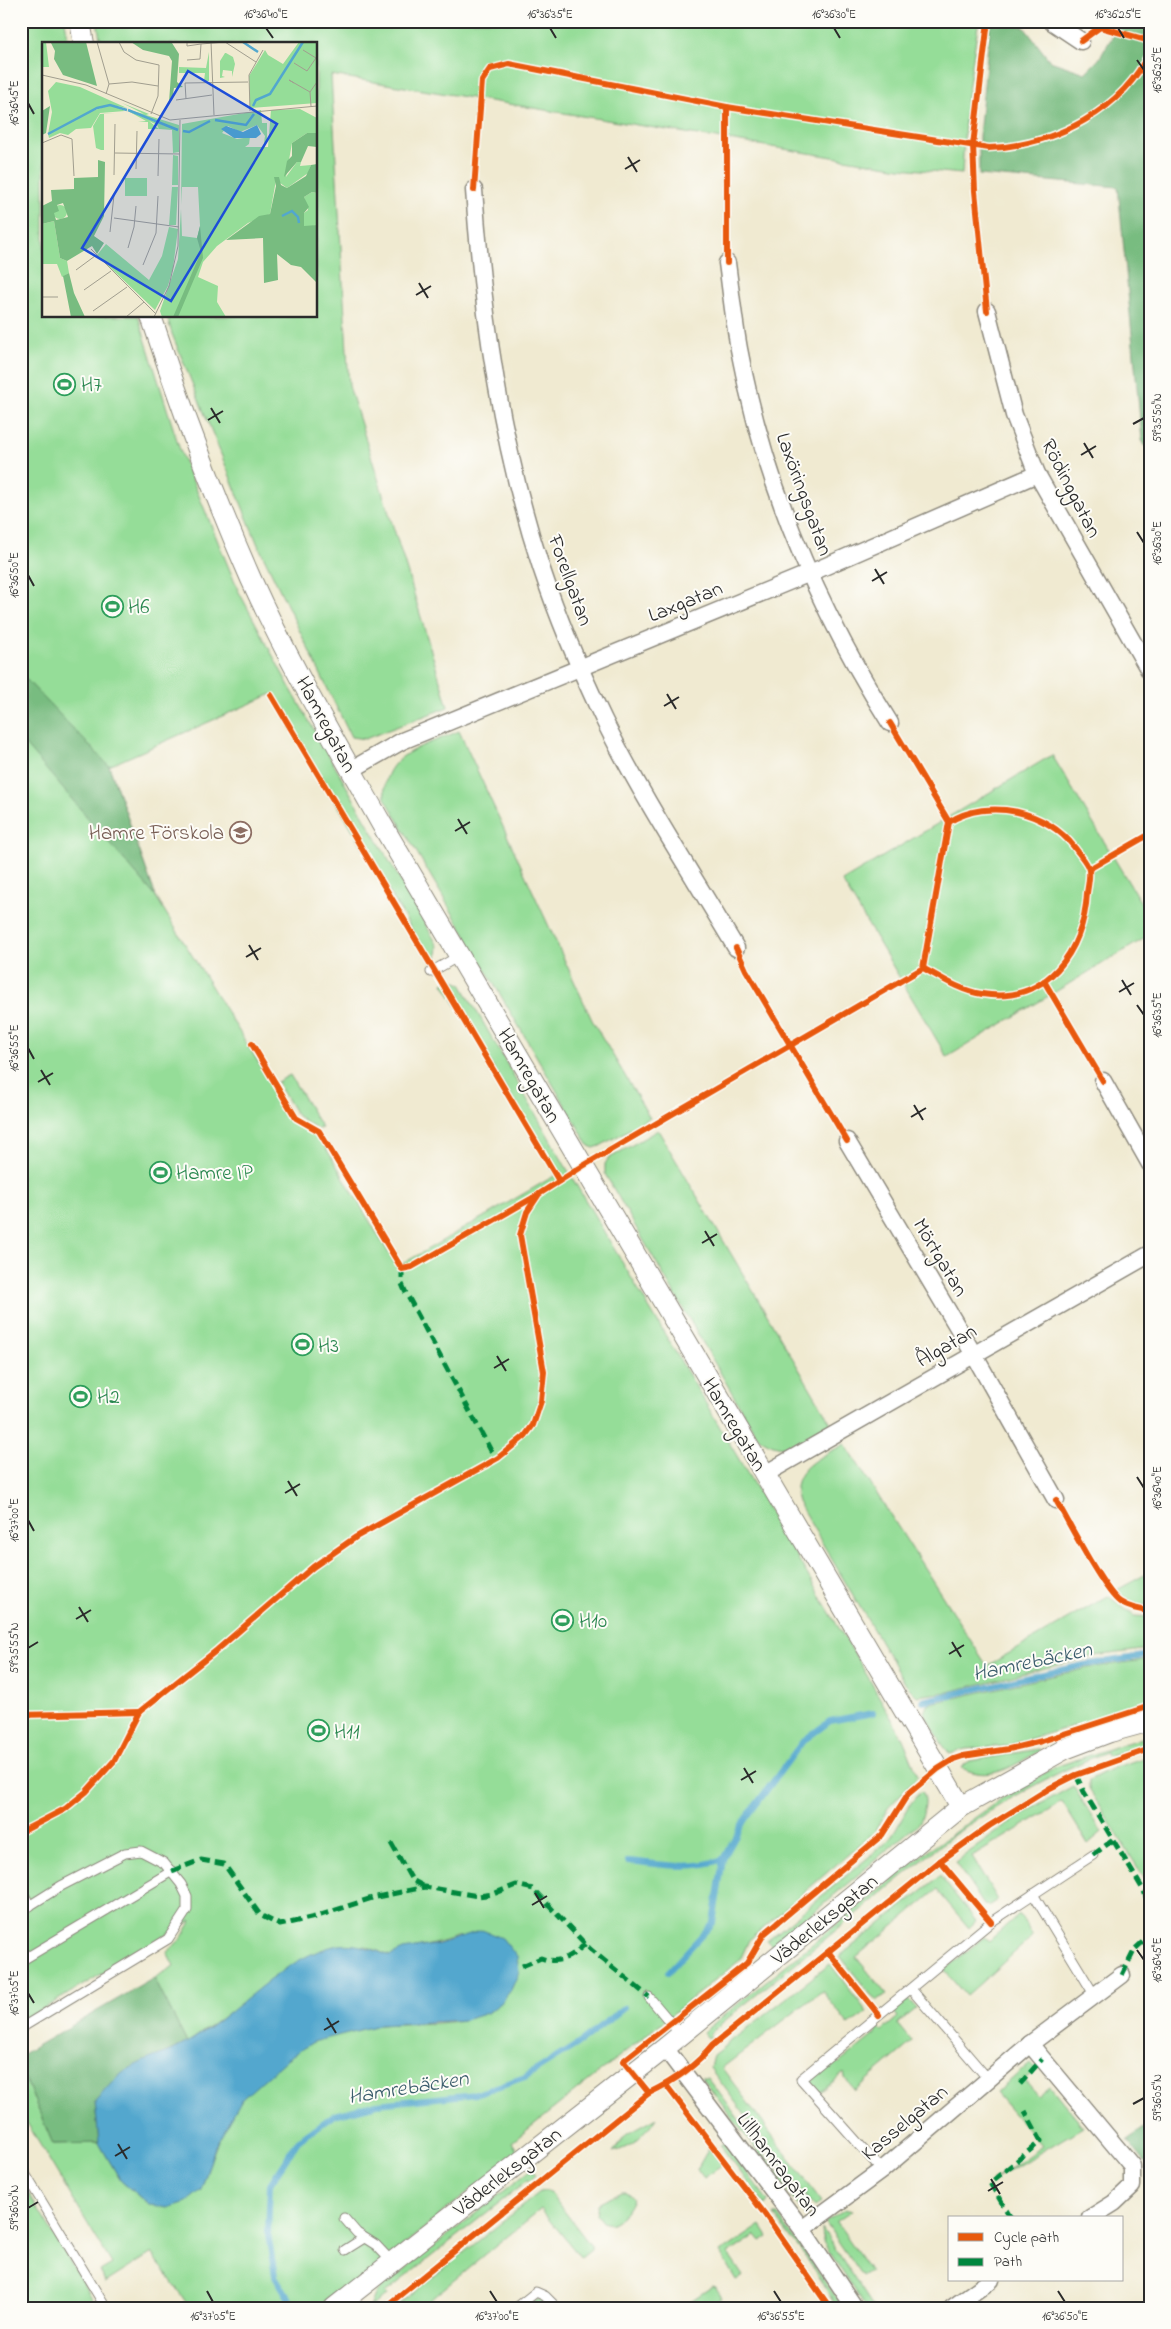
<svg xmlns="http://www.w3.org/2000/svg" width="1171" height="2329" viewBox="0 0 1171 2329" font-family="'Indie Flower',sans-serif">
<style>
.green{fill:#95dd98;stroke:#608462}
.forest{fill:#78bc80;stroke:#527456}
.water{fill:#52a7ce;stroke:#3e697c}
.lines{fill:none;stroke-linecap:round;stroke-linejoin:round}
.stream{stroke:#52a7ce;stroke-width:6}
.service-casing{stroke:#8e8a7e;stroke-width:11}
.minor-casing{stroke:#8e8a7e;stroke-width:19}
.tertiary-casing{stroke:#8e8a7e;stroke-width:22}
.service{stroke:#fff;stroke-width:9}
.minor{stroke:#fff;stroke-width:16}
.tertiary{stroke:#fff;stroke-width:20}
.quiet{stroke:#00873e;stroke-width:5;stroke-dasharray:10 5;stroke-linecap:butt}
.cycleway-casing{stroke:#fdfcf7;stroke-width:9}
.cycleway{stroke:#e8590c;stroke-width:6}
.ticks{fill:none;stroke:#2b2b2b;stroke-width:2}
.labels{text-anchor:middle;stroke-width:4;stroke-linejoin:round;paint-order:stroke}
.leisure-label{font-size:21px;fill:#27864d;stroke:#fdfcf7;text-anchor:start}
.street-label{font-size:21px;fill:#2b2b2b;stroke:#fdfcf7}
.education-label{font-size:21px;fill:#785e54;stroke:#fdfcf7;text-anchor:end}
.water-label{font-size:22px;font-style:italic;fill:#3b5d6c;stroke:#fdfcf7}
.inset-river{fill:none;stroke:#52a7ce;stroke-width:2.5}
.inset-road{fill:none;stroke:#a19e8f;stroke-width:1}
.view{fill:#1d4ed8;fill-opacity:0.15;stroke:#1d4ed8;stroke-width:2.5}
.inset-edge{fill:none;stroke:#2b2b2b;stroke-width:2.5}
.neatline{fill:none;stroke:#2b2b2b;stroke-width:2}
.ticks-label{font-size:12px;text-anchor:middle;fill:#2b2b2b}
</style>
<rect width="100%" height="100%" fill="#fdfcf7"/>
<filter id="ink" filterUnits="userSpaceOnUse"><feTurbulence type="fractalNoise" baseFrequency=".02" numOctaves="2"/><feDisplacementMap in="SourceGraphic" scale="10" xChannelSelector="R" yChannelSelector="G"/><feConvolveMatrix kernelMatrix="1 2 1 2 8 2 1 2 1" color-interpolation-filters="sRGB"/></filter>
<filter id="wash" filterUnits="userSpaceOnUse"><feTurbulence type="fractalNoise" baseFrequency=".0096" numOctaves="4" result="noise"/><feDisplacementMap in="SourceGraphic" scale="20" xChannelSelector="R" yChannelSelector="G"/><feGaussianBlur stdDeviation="1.12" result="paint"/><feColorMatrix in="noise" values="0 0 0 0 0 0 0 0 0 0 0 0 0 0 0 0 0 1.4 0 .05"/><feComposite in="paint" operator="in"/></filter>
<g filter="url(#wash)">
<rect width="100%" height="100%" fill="#f0ead1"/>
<g class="green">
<path d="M21,21h44l4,23h-25v272h94l42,134 58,140 51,96 149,260 -1,11 -6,5 -159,-268 -163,72 47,131 138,223 23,13 80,134 159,-92 -113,-192 8,-4 10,5 113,197 294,496 35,62 15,37 -30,32 -14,24 -125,108 -9,20 -228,182 6,10 -192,156h-136l-38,-55 -47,30 -5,-12 12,-7 -91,-151v-37l6,7 26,61 46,-1 22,38 28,24 52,-15c10,-32 20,-63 40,-90 14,-19 50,-46 70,-57 13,-7 55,-17 70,-18 46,-4 99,7 130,-35l-52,-54c-22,9 -47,11 -69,20l-24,-10 -60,11 -33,21 -30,25 -56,40 -33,-65 20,-12 -7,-14 14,-13 11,-19 -171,102z"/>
<path d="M97,21h880l1,4 -12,79 -4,70 -62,-6 -569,-93 18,311 59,188 40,133 -83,32 -14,-2 -93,-192 -86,-211 -5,-18h149v-272h-215z"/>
<path d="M459,731l133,289 58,98 -50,28 -6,2 -5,-2 -204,-348c-5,-45 41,-52 74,-67z"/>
<path d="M1052,755l98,163v17l-203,122 -105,-176z"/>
<path d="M290,1075l32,53 -4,1 -21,-13 -20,-34z"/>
<path d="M658,1130l174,295c-28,16 -44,34 -75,11l-152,-262v-10l3,-5z"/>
<path d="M845,1444l142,222 121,-70 26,20 16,1v32l-56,7 -146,36 -31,4 -11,-11 -108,-183c-11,-33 23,-45 47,-58z"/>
<path d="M1150,1572v33c-14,0 -25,-3 -33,-15z"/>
<path d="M1150,1659v44l-144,43 -41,3 -15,5 -8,-10 -18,-32 3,-8 161,-36z"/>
<path d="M1150,1735v8l-43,13 -1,-4c-59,24 -103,49 -155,85l-217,176 -24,20 1,3 -3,2 -5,-6 221,-178 87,-62 44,-25z"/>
<path d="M1038,1749l2,2c-27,14 -48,32 -78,17l3,-4 5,-3z"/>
<path d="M1146,1757l4,13v123l-7,-17 -54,-87v-9l24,-12z"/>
<path d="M1073,1786l29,46 -14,12 -26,-42 -90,55 26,43 -9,6 -5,-1 -29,-43 66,-47z"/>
<path d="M922,1791c6,9 2,21 -2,31l-147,125 -6,-6 120,-99c14,-15 19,-39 35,-51z"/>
<path d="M940,1876l36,45 -7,7 -32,-38 -81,67 31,38 -10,5 -6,-5 -31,-39z"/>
<path d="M1019,1914l14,22 -67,60 -22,-26 40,-33 5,4z"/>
<path d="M830,1964l37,48 -18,13 -27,-34 -100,77 100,134 -7,5 -6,-6 -99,-133 3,-13z"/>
<path d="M906,2001h4l6,7 -19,16 15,18 -57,48 -10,-12 -1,-5 -25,20 -10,-12 25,-21 4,4 37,-30 2,-8 5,5 16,-14 -5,-6z"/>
<path d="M1030,2063l6,6 -12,11 14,16 12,-10 33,41 -91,54 50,-35 -46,-53z"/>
<path d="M702,2078h6l101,135 -3,3z"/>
<path d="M656,2118c-11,18 -23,29 -43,34l14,-18z"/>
<path d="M726,2144l42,57 -3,4 -45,-60z"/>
<path d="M709,2148l14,17 -19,13 -7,-9z"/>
<path d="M532,2169l4,6 -6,6 -2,-1 -143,113 2,3 -17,11 6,-15z"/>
<path d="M21,2181l77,127h-77z"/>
<path d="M545,2191l6,3 40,52v4l-10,8 -40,-49 -121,99h-26l146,-116z"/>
<path d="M622,2191h4l7,8c-4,10 -12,20 -23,25l-8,-2 -6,-8 2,-10z"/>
<path d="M845,2209l7,2 -16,11 34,49 -8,5 -37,-54z"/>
<path d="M774,2215h4l66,93h-6l-31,-49z"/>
<path d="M761,2225l7,11 -7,5 -5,-6 -28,19 15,22 -7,4 -16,-27z"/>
<path d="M822,2228l52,80h-8l-43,-66z"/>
<path d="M713,2286l3,1 5,11 -14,10h-27z"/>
<path d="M538,2299l15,7v2h-27z"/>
</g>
<g class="forest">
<path d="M998,21l26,6 26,34 35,12 14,-14 23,-38h28v434l-8,-15 -24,-253 -139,-12v-39l11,-111z"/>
<path d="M21,674l88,92 47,131 -135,-157z"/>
<path d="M154,1978l33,65 -60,27 -32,31 4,42 -46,1 -26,-61 -6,-7v-21z"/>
<path d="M1150,2124v41l-6,-4 -17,-21z"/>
</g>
<path class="water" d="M482,1930l20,8 15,19 2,15 -8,18 -10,13 -14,10 -22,7 -86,5 -66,17 -25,16 -46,41 -27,48 -14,43 -14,12 -19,6 -19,-3 -28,-24 -22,-38 -4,-42c10,-10 20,-24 32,-31 18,-12 41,-16 59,-27 49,-27 97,-88 153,-98 18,-3 35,5 51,11l13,-6 36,-6z"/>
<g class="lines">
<g class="stream">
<path d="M923,1701l160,-36 67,-10"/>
<path d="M628,1861c33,3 63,10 95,-2"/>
<path d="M668,1972l45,-49 10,-64 21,-38 59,-80 27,-20 43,-8"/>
<path d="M292,2304l-17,-28 -7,-42 2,-50 28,-43 36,-26 43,-11 99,-10 49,-17 56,-35 43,-34"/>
</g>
</g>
</g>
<g filter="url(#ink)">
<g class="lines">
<defs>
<g id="service">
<path d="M431,972l28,-16"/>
<path d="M21,1889l9,17"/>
<path d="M1033,1894l62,102"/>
<path d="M21,1911l40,-25 64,-33 16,-2 23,12 17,21 6,12v14l-19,29 -147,89"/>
<path d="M21,1961l151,-90"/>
<path d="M911,1989l78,91"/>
<path d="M649,1997l32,38"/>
<path d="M21,2167l85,141"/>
<path d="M882,2170l-81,-91 190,-157 102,-67"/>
<path d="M344,2218l13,15 19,12 16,17"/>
<path d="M345,2250l19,-12"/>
<path d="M516,2308l20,-16 9,4 12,12"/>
</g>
<g id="minor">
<path d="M1051,21l30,20"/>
<path d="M474,190c9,128 27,255 67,377 17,51 39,103 62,151 39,80 88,154 133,230"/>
<path d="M727,263c4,29 7,58 12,86 25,133 79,260 151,374"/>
<path d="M987,311l27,104 23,59 113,198"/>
<path d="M351,770l51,-29 408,-168 227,-99"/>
<path d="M1103,1081l47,83"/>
<path d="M847,1141l126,212 83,147"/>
<path d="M765,1474l385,-220"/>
<path d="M1030,2044l102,122v20l-18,17 -24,15"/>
<path d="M665,2048l137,181 53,79"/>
<path d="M802,2229l80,-59 148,-126 92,-69"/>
<path d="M952,2308l39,-28"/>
</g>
<g id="tertiary">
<path d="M80,21l4,23"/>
<path d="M151,316c29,89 62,177 100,263 38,84 85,164 130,244l580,984"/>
<path d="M334,2308l331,-260 296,-241 104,-58 45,-17 40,-11"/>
</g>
</defs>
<use href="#service" class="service-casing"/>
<use href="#minor" class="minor-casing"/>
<use href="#tertiary" class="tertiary-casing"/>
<use href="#service" class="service"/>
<use href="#minor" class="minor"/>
<use href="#tertiary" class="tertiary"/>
<g class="quiet">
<path d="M402,1269v15l3,7 91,169"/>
<path d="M1076,1775l8,17 60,99 6,18"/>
<path d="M391,1843l21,37 13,7"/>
<path d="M1093,1855l20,-15"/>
<path d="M172,1871l29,-11 23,4 36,51 20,10 35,-8 57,-19 53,-11 53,9 15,-2 23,-9 17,4 57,60 59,48"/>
<path d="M522,1966l19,-8c18,7 32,-2 44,-14"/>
<path d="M1122,1975l13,-26 12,-11 3,-13"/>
<path d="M1020,2084l22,-25"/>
<path d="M1011,2218l-21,-35 51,-42 -16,-30"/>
</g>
<defs>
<g id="cycleway">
<path d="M1081,41l19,-14 50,14"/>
<path d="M474,190l8,-109 8,-12 19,-5 218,43 262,41c63,-2 136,-38 161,-98"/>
<path d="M727,263v-156"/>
<path d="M987,311l-12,-120 -2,-46 15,-124"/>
<path d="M271,695l288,486"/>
<path d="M1089,869l61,-35"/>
<path d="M736,948l10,22 101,171"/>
<path d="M923,968c18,10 38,23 59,26 64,11 102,-43 105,-101 1,-7 3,-16 2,-23 -1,-7 -10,-16 -14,-22 -28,-37 -86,-51 -126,-26"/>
<path d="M1044,981l59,100"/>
<path d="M252,1044l44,74 23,13 83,138 10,-2 124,-71"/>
<path d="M1056,1500c12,21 48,91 64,102 9,6 20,8 30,9"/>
<path d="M21,1715l118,-3"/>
<path d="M21,1832l44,-23 21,-17 28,-31 25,-49 78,-62 96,-83 43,-30 142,-79 27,-22 8,-11 8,-24 3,-29 -24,-137 7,-23 12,-18 44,-28 340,-198 26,-146 -59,-99"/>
<path d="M940,1861l51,61"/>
<path d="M829,1953l50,62"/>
<path d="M666,2085l98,128 66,95"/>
<path d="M649,2093l-26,-32 124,-98 17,-29 118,-99 26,-41 30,-25 16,-10 9,-3 46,-7 33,-8 108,-35"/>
<path d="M384,2308l265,-215c25,-12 47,-27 64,-48l227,-184 49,-35 61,-38 26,-13 74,-26"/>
</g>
</defs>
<use href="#cycleway" class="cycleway-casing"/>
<use href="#cycleway" class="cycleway"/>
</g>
</g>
<path class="ticks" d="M266,28l7,10M550,28l6,10M834,28l6,10M1118,28l6,10M1137,60l7,10M28,103l6,11M628,157l9,15M625,169l15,-9M419,283l9,15M416,295l15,-9M211,408l9,15M208,420l15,-9M1133,424l11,-6M1084,443l9,15M1081,455l15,-9M1137,532l7,11M875,569l9,15M28,575l6,11M872,581l15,-9M667,694l9,15M664,706l15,-9M458,819l9,15M455,831l15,-9M249,945l9,15M246,957l15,-9M1122,980l9,15M1119,992l15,-9M1137,1005l7,10M28,1048l6,11M41,1070l9,15M38,1082l15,-9M914,1105l9,15M911,1117l15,-9M705,1231l9,15M702,1243l15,-9M497,1356l9,15M494,1368l15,-9M1137,1477l7,11M288,1481l9,15M285,1493l15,-9M28,1520l6,11M79,1607l9,15M76,1619l15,-9M952,1642l9,15M28,1648l10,-6M949,1654l15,-9M744,1768l9,15M741,1780l15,-9M535,1893l9,15M532,1905l15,-9M1137,1950l7,10M28,1993l6,10M327,2018l9,15M324,2030l15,-9M1133,2104l11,-6M118,2144l9,15M115,2156l15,-9M991,2179l9,15M988,2191l15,-9M28,2208l10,-6M207,2291l6,11M490,2291l7,11M774,2291l7,11M1058,2291l7,11"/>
<defs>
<symbol id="stadium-ring" viewBox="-11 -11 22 22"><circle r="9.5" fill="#fdfcf7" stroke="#2e9e5b" stroke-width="1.5"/><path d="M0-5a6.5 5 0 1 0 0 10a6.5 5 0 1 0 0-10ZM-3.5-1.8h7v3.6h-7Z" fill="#2e9e5b"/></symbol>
<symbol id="school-ring" viewBox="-11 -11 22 22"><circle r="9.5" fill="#fdfcf7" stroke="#8d6e63" stroke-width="1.5"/><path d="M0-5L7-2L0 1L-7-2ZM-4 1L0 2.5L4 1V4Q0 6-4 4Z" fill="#8d6e63"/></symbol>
</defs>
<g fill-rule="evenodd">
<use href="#stadium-ring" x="52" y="372" width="25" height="25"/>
<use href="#stadium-ring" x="100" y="594" width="25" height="25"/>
<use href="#school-ring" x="228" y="820" width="25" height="25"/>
<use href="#stadium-ring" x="148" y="1160" width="25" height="25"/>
<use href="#stadium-ring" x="290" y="1332" width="25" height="25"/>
<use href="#stadium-ring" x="68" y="1384" width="25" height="25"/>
<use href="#stadium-ring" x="550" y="1608" width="25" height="25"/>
<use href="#stadium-ring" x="306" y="1718" width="25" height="25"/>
</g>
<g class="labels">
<g class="leisure-label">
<text x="81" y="391">H7</text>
<text x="128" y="613">H6</text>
<text x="176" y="1179">Hamre IP</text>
<text x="318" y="1352">H3</text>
<text x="97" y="1403">H2</text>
<text x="579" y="1627">H10</text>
<text x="334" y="1738">H11</text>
</g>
<g class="street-label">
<text transform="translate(1072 488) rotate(63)" y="7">Rödinggatan</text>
<text transform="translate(805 494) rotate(70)" y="7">Laxöringsgatan</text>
<text transform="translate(571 580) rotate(70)" y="7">Forellgatan</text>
<text transform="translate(685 601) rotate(-22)" y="7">Laxgatan</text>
<text transform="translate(327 724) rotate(62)" y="7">Hamregatan</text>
<text transform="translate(530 1075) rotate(60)" y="7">Hamregatan</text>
<text transform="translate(941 1257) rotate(59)" y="7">Mörtgatan</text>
<text transform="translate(946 1345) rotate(-30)" y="7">Ålgatan</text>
<text transform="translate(735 1424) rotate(59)" y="7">Hamregatan</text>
<text transform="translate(824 1919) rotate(-39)" y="7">Väderleksgatan</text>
<text transform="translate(904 2122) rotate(-40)" y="7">Kasselgatan</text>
<text transform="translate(779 2164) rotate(53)" y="7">Lillhamragatan</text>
<text transform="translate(507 2171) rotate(-38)" y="7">Väderleksgatan</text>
</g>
<g class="education-label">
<text x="224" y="839">Hamre Förskola</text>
</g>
<g class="water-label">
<text transform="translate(1032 1660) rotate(-12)" y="8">Hamrebäcken</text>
<text transform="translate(408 2086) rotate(-9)" y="8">Hamrebäcken</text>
</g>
</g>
<g transform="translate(42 42)">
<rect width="275" height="275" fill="#f0ead1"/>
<path d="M0,0h4l3,25h-7zM257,0h18v61l-67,5 -1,-32 16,-26 3,5 15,9zM167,10v29h-5l1,-8h-26v-6l27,1zM179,11h5l7,4 2,7 -3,13v-6l-9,-1 -1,6 3,1 -5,1v-17l5,-8zM14,40l24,5 47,21 -16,-3 14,6 -25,2 -9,15 -15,1 -8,6 -8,-2 -11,5 -1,-4 38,-21 24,-8 -20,6 -42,23 4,-22 -4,-21zM80,61l27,11 -3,1 33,10v27l-6,1 -1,-23 -13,-1 -2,-4 -8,-4 10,8h-11v-7h-10l8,-1 -18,-10 35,14 11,3 -45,-18 15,4zM258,67l17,9v15h-10l-15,10 -6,34 11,-15h4l-1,4 11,-1 -3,8 -21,15 -11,-8 -6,34 -22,9 -31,23 -14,16 -5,15 20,9 -1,16 9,15h-64l-2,-6 18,-52 3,-50 1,27 15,2 3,-12 -2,-39h-16l-1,18 1,-81 79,-14 1,13h5v19l-3,1 1,-7 -8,-11 -17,7 -12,-6 -6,7 15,6 13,-2 -1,7 -4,3h23l3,-37zM73,71l-11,1v36h-3l-5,-2 -3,-22 7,-12zM131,113l5,1v29h-6zM83,136h22v18h-22zM130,145h6l-2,38h-7zM270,150l5,1v32l-8,2 -5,-1v-13l4,-3 -4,-13zM11 170a7 7 0 1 1 14 0a7 7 0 1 1-14 0ZM12,179l6,37 7,3 2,12 -7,4 -5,-13h-15v-40zM127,185l9,2 -5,39 -5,18 -13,24 -58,-55 9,-11 43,36 13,-24z" fill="#95dd98"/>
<path d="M44,0l11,44 -34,-11 -9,-16 1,-8 -4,-8zM89,0l41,1 7,11 -2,28 6,5 -9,1 -2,12 -3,2 3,-41 -3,-5 -26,-6zM8,64l-4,27 -4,2v-24zM265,91h10v14l-9,-1 -7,16h-4l-13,15 3,-16 5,-5v-13zM56,118l7,2 -1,54 -10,20 10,7 -7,11 -5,-8 -25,15 -7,-3 -6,-37 -12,3v-18l10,-5 -1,-11 23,-1v-11l24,-1zM21,161l5,14 -12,3 -2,-7 5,-2 -2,-6zM275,122v29l-5,-1 -8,5 5,10 -5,6v13l13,-1v58l-16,-16 -10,-2 -14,-11 1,26 -14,3 -1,-45 -37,2 33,-24 11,-2 6,-28 -2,-9h5l2,8 6,3 19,-12 5,-11zM158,184l3,32 -25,59h-5l28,-65 -4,-14zM27,231l5,20 11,24h-14l-8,-41z" fill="#78bc80" fill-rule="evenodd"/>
<path d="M215,83l4,9 -5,4h-22l-13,-9 5,-3 17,6z" fill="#52a7ce"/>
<path class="inset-river" d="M201,0l15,10M211,64l3,-6 14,-6 33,-52M86,68l50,20M173,78l31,5 8,-11M141,89l6,1 21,-11M6,92l49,-26 13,-3 17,5M240,174l10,-5 6,6 1,6"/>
<path class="inset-road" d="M55,0l12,42 -3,10M77,0l5,10 12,8 23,5 -1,31 -7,18M145,0v4l14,-2M169,0l3,73M261,8l13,8M145,18l13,-1 1,-15 24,-2 31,20M252,21l13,8 9,-13M0,33l44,10 84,35 147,-14M252,41l-5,-3 21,12M67,42l23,-2 26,4M144,57l-1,-16 63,-1M134,58l36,-5M269,64l-1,-14 7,-10M208,69l-1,-36 14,-25M0,101l19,-8 11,4 2,37M73,111l65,1M94,127l1,-38M72,133l1,-51M116,134l1,-37M72,176l65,9M68,190l4,-37M86,206l6,-21 2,-21M49,207l65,65M101,223l13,-32 2,-37M34,228l19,-14M42,248l27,-19M0,255h16M51,269l34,-24M84,275l18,-15M112,275l15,-31 9,-40 2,-126"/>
<path class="view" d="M146,29l89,53 -106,177 -89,-53z"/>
<rect width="275" height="275" class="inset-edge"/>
</g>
<rect width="1171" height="2329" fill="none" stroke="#fdfcf7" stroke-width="55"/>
<rect x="948" y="2216" width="175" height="65" fill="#fdfcf7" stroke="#a9a8a5"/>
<rect x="958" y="2233" width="25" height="8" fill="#e8590c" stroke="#a9a8a5"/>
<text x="994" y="2242" font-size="15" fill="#2b2b2b">Cycle path</text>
<rect x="958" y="2258" width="25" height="8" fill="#00873e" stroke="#a9a8a5"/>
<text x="994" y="2266" font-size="15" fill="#2b2b2b">Path</text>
<rect x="28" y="28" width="1116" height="2274" class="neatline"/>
<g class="ticks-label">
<text x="266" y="18">16°36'40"E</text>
<text x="550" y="18">16°36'35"E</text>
<text x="834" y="18">16°36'30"E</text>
<text x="1118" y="18">16°36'25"E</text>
<text transform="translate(1157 70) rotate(-90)" y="4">16°36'25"E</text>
<text transform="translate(14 103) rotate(-90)" y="4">16°36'45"E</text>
<text transform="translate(1157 418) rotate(-90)" y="4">59°35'50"N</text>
<text transform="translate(1157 543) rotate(-90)" y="4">16°36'30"E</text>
<text transform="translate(14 575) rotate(-90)" y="4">16°36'50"E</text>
<text transform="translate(1157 1015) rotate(-90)" y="4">16°36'35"E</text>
<text transform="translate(14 1048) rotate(-90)" y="4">16°36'55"E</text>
<text transform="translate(1157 1488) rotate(-90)" y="4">16°36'40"E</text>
<text transform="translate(14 1520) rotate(-90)" y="4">16°37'00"E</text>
<text transform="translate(14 1648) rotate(-90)" y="4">59°35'55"N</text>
<text transform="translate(1157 1960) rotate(-90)" y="4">16°36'45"E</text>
<text transform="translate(14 1993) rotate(-90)" y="4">16°37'05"E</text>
<text transform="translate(1157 2098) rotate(-90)" y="4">59°36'05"N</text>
<text transform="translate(14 2208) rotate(-90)" y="4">59°36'00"N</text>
<text x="213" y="2320">16°37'05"E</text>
<text x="497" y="2320">16°37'00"E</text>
<text x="781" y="2320">16°36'55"E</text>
<text x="1065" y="2320">16°36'50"E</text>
</g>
</svg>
